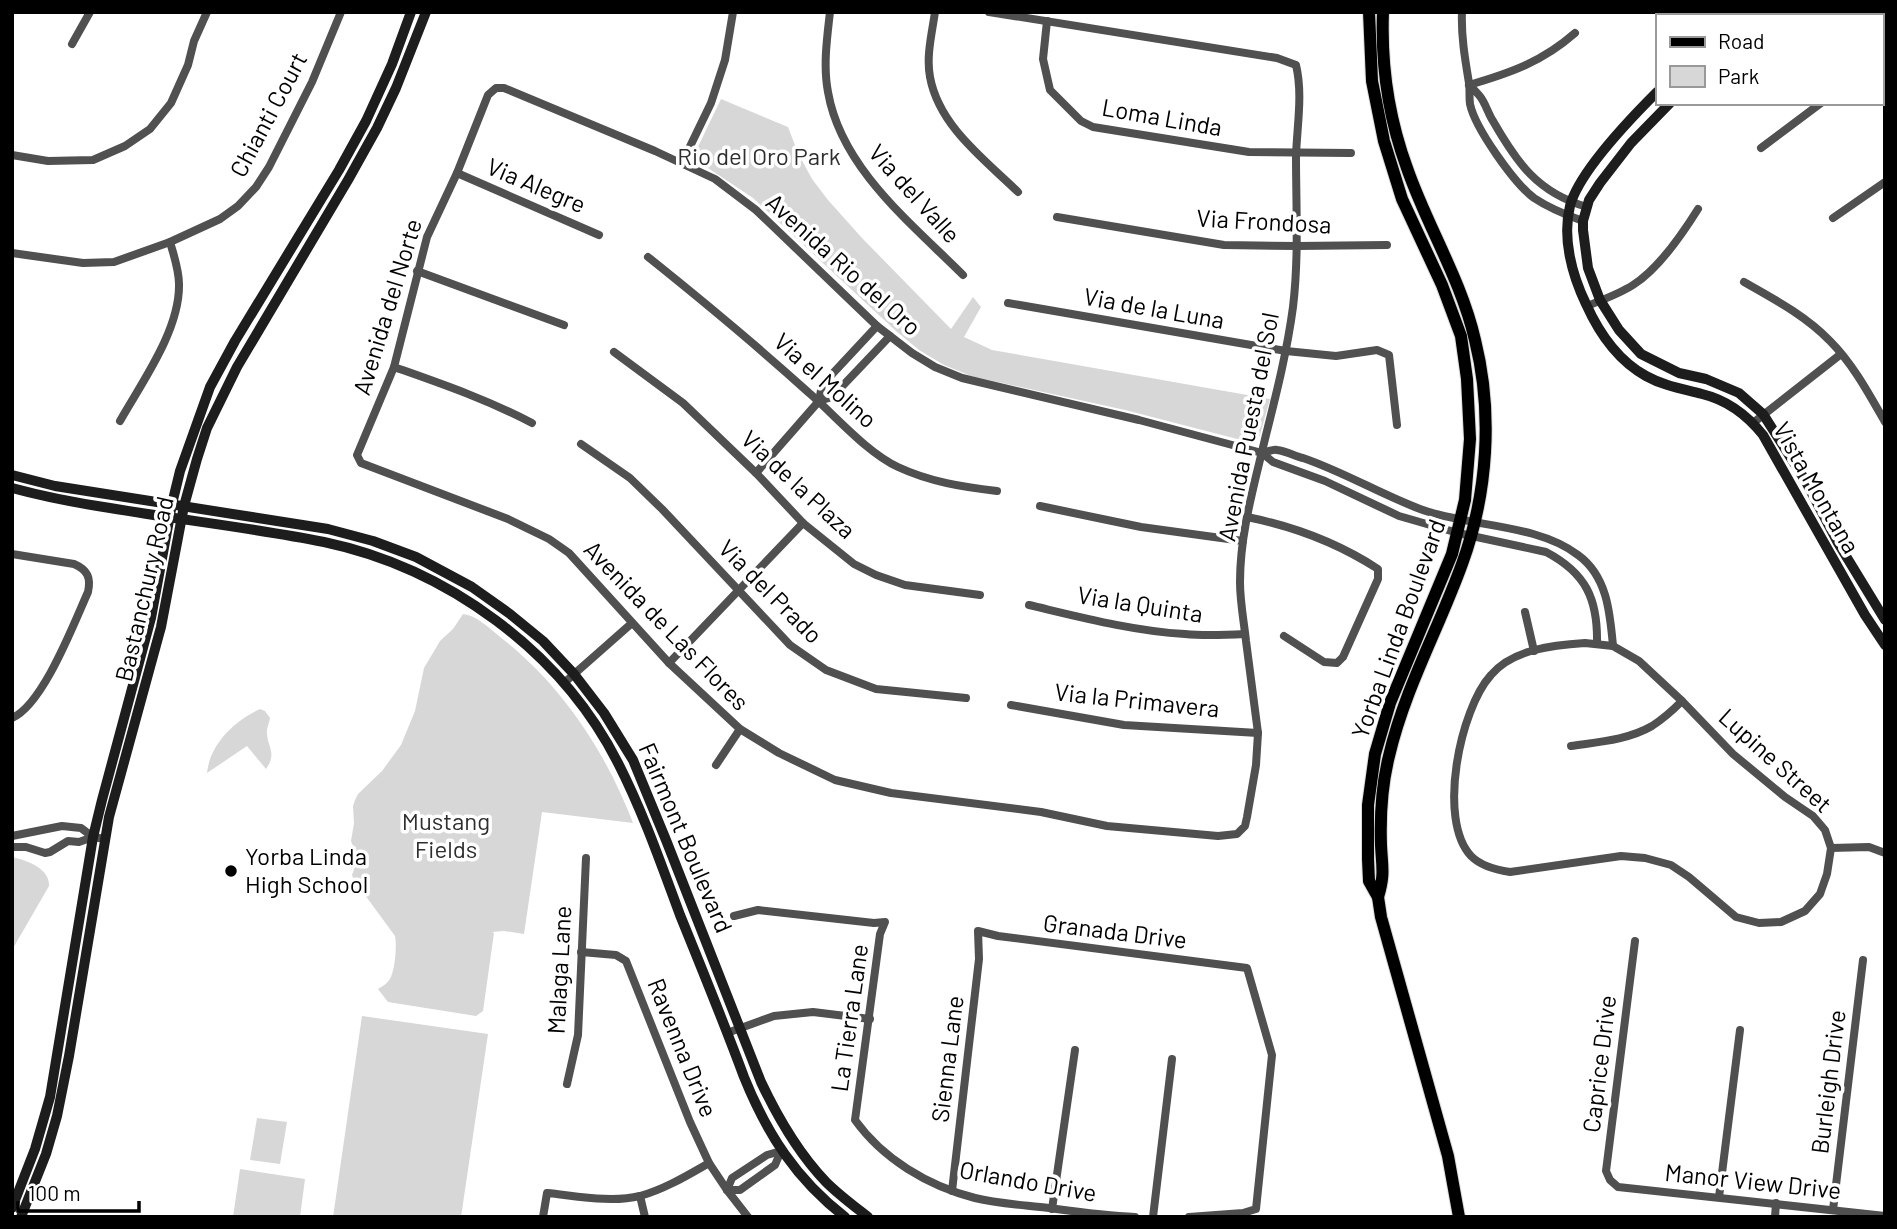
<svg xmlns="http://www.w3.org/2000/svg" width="1897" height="1229" viewBox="0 0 1897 1229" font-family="Barlow,sans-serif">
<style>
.green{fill:#d7d7d7}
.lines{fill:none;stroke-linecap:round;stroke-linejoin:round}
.primary-casing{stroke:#dbdbdb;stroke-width:14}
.street{stroke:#505050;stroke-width:8}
.secondary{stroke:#1d1d1d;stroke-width:10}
.primary{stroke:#000;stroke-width:12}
.poi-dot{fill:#000;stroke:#fff;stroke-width:2.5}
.labels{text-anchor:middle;stroke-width:7;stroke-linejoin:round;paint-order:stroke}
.street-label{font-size:24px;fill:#000;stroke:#fff}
.park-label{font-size:24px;fill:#2e2e2e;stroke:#fff}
.poi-label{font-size:24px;fill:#000;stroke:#fff;text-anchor:start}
</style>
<rect width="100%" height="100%" fill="#fff"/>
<g class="green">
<path d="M721,99l67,28 10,26 14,26 16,21 34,38 89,91 22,-32 8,10 -17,30 28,13 278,49 -10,36 -4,6 -7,1 -124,-32 -154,-34 -27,-11 -25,-15 -23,-19 -143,-133 -57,-38 -1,-7z"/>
<path d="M463,614c13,1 26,14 36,22 62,48 106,114 134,187l-91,-11 -18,122 -20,-3 -12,1 2,1 -11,78 -7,5 -88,-14 -10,-13c5,-3 10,-6 13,-12 4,-10 6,-30 4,-41l-41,-56 -2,-5 6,-17 -7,-17 3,-18 -1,-17 2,-6 3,-6 24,-23 19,-26 14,-34 9,-43 16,-27 13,-12z"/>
<path d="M260,709l5,2 5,7c0,1 -3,11 -3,12 -1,16 11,22 -1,39l-19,-23 -40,27c3,-29 27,-52 53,-64z"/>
<path d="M12,857c15,3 38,12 37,29l-37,64z"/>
<path d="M362,1016l126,18 -27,183h-128z"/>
<path d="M257,1118l30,4 -7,42 -30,-4z"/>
<path d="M240,1169l65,10 -5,38h-67z"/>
</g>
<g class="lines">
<defs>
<g id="primary">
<path d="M1369,12l3,69 12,60 18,58 40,86 19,51 6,43 3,60 -5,61 -13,54 -62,149 -15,51 -7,51v54l1,22 9,16 3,20 67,239 11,61"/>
<path d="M1378,897c7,-23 4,-30 3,-52 -1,-29 1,-61 8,-89 16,-68 50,-128 73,-192 26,-71 31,-152 13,-224 -14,-61 -48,-114 -68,-172 -18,-49 -26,-104 -24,-156"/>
</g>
</defs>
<use href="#primary" class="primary-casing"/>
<g class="street">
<path d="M830,12c-3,26 -7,54 -2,80 13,76 83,131 135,183"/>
<path d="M935,12c-3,21 -9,44 -5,65 9,49 54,82 88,115"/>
<path d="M989,12l288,46 19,7c7,29 1,61 0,91 0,50 3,101 -3,151 -6,45 -17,88 -28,132 -11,47 -25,94 -25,143 0,20 4,40 6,59 4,31 8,61 12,92l-2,32 -9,52 -2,9 -8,8 -19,2 -111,-10 -66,-14 -150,-19 -56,-13 -56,-27 -39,-24 -71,-66 -100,-110 -20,-14 -41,-20 -147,-56 -4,-8 37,-88 33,-130 30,-64 31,-78 8,-7h8l151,63 60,28 41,31 121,116 35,27 23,14 27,11 177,42 123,33 11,9 52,19 74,35 59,17 88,19c40,21 52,47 51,92"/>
<path d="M1462,12c-1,24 3,47 7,71 1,7 0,14 1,21 5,24 44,79 64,94 15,10 32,17 49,23"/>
<path d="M1709,12l4,4"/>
<path d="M1047,21l-4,38 7,31 31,31 12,6 156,25 102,1"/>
<path d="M72,44l18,-32"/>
<path d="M1881,65l4,-4"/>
<path d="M1469,85c5,5 11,10 14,16 4,7 6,14 10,20 24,42 45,72 94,86"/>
<path d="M1469,85c41,-12 73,-23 106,-52"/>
<path d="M1761,148l60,-45"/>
<path d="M12,155l36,6 45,-1 32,-14 25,-17 21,-26 17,-38 6,-24 13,-29"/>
<path d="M682,163l29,-60 14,-43 8,-48"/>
<path d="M457,173l142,62"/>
<path d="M1057,217l167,28 73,1 90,-1"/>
<path d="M1833,218l52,-36"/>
<path d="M12,253l71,10 31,-1 56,-20 50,-23 18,-13 18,-19 13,-20 43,-85 29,-70"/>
<path d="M648,257c55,44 108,88 160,135 27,23 58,60 90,75 32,15 65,20 99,24"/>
<path d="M417,271l147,54"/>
<path d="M1744,282c30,17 62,34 86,59 23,23 39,53 55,81"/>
<path d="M1008,303l278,48 50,5 41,-6 12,5 8,70"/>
<path d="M1587,306c15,-6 32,-12 46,-21 24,-15 50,-52 65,-76"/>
<path d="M614,352l69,51 73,70 47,50 51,41 22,11 29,10 75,10"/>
<path d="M394,367c48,17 92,32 138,56"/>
<path d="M819,401l3,-16 55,-59"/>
<path d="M120,421c22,-39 60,-91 59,-137 0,-14 -5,-28 -9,-42"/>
<path d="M1753,423l88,-69"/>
<path d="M581,444l49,34 32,31 128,136 36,25 50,19 90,9"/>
<path d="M1262,453c5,-1 11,-4 15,-3 9,1 18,6 26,8 41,14 77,36 117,51 48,18 116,14 158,46 29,21 32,57 35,91"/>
<path d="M756,473l63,-72 13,-4 58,-61"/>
<path d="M1040,506l101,21 102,14"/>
<path d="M1247,517c45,9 91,26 131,52v10l-35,78 -6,6 -13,-1 -40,-26"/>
<path d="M12,554l62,10c14,6 17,14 14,28 -14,31 -45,113 -76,126"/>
<path d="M1029,605c51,12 104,26 156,29 20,2 40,1 60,0"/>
<path d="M1525,612l9,39"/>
<path d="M1585,643l28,3 26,15 43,40 51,53 52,43 28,19 12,14 6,18 -4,26 -7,20 -15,17 -24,11 -22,1 -23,-6 -47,-40 -18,-12 -26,-7 -24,-2 -111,16c-14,-2 -29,-6 -39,-16 -34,-36 -11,-147 20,-181 22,-26 63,-30 94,-32z"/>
<path d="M669,663l134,-140"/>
<path d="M564,683l68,-60"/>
<path d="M1011,705l113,20 134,8"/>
<path d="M1571,746c27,-4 57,-6 81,-20 11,-7 21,-16 30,-25"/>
<path d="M716,765l24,-36"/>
<path d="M12,836l50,-10 19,2 12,9"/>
<path d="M12,847h14l19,6 5,-1 18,-11 11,1 14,-5 12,2"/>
<path d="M1831,848l38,-1 16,6"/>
<path d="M734,916l24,-6 116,13 11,-1 -5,12 -25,186c28,39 73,66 120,78 24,6 49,7 74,10 29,4 57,8 86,9"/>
<path d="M1635,941l-29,230 4,9 8,7 267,29"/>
<path d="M581,952l35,3 10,6 64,161 19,41 18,27 21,27"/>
<path d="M727,1033l47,-17 39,-4 57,7"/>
<path d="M567,1084l11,-49 8,-177"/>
<path d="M727,1190h13l35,-25 6,-14"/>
<path d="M727,1190l5,-12 35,-23 14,-4"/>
<path d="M952,1191l27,-232 -1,-28 20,5 249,32 25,87 -16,154 -13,4 -54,4"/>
<path d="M640,1196l5,21"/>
<path d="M1719,1197l21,-167"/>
<path d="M1052,1209l23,-159"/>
<path d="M1833,1210l30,-250"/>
<path d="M543,1217l4,-24c30,3 64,10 93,3 25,-7 48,-21 69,-33"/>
<path d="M1153,1217l19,-158"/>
<path d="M1775,1217l1,-14"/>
</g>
<g class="secondary">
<path d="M1826,12l16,4"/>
<path d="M1875,12l10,5"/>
<path d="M1750,16l5,-4"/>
<path d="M1789,16l13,-4"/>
<path d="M1881,32l4,2"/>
<path d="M1657,92c-25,25 -78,79 -87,114 -8,32 2,69 16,98 13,29 31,56 60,72 18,10 37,13 56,18 25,6 45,21 61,41l102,180 20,30"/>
<path d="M1670,103l-39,40 -31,40 -11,17 -6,21v9l5,38 12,32 19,30 22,24 38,19 27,6 33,14 24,21 42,66 33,63 47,77"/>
<path d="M12,475l43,11 273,43 45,12 43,16 56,30 38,27 33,27 31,33 30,39 29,47 33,80 95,242c17,36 37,71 65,100 13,13 28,24 42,35"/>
<path d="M12,488c33,9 65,15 98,20 71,12 144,20 214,34 123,26 237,109 294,221 25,49 43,101 62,152 22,54 44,108 64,162 23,57 52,102 101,140"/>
<path d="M12,1208l23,-59 15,-52 43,-260 9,-37 49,-182 21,-114 8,-33 30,-84 25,-46 104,-171 27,-49 26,-57 19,-52"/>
<path d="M21,1217l25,-63 11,-38 12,-60 40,-239 52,-190 23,-121 13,-47 10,-31 30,-61 111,-187 29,-52 19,-40 30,-76"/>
</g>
<use href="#primary" class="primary"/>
</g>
<circle class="poi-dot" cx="231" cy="871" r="7"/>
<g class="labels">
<g class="street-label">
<text transform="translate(269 115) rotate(-62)" y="8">Chianti Court</text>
<text transform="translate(1162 118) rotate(10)" y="8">Loma Linda</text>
<text transform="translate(536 186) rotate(23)" y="8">Via Alegre</text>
<text transform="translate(914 194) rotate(48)" y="8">Via del Valle</text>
<text transform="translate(1264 222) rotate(3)" y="8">Via Frondosa</text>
<text transform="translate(843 265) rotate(42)" y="8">Avenida Rio del Oro</text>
<text transform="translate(388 307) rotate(-73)" y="8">Avenida del Norte</text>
<text transform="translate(1154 309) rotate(10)" y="8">Via de la Luna</text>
<text transform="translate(825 381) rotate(42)" y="8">Via el Molino</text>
<text transform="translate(1249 427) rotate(-79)" y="8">Avenida Puesta del Sol</text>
<text transform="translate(798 485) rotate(43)" y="8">Via de la Plaza</text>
<text transform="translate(1816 488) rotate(60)" y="8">Vista Montana</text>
<text transform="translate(145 589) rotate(-77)" y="8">Bastanchury Road</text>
<text transform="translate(770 592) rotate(45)" y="8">Via del Prado</text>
<text transform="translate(1140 605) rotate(9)" y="8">Via la Quinta</text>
<text transform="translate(666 626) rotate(46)" y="8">Avenida de Las Flores</text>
<text transform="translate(1399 629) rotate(-70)" y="8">Yorba Linda Boulevard</text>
<text transform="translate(1137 701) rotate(6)" y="8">Via la Primavera</text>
<text transform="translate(1775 761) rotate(42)" y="8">Lupine Street</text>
<text transform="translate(685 838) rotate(67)" y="8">Fairmont Boulevard</text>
<text transform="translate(1115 932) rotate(7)" y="8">Granada Drive</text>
<text transform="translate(560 970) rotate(-87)" y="8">Malaga Lane</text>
<text transform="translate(850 1018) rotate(-82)" y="8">La Tierra Lane</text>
<text transform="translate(682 1048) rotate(68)" y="8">Ravenna Drive</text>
<text transform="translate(948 1059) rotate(-83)" y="8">Sienna Lane</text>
<text transform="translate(1600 1064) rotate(-83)" y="8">Caprice Drive</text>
<text transform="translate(1829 1082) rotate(-83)" y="8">Burleigh Drive</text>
<text transform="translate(1028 1182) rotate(10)" y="8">Orlando Drive</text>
<text transform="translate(1753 1182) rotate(6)" y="8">Manor View Drive</text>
</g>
<g class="park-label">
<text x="759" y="165">Rio del Oro Park</text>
<text x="446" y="830">Mustang<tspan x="446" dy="28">Fields</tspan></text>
</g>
<g class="poi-label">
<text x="245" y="865">Yorba Linda<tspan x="245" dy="28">High School</tspan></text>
</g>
</g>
<rect width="1897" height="1229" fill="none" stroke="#000000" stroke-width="28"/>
<rect x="1656" y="14" width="228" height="91" fill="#ffffff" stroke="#999999" stroke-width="2"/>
<rect x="1670" y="37" width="35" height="10" fill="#000000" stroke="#999999" stroke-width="2"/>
<text x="1718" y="49" font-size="21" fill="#000000">Road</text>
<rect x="1670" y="66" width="35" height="21" fill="#d7d7d7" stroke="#999999" stroke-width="2"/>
<text x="1718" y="84" font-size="21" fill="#000000">Park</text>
<path d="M18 1201v10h121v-10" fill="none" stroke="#000000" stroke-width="3.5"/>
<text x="28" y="1201" font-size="21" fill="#000000" stroke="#ffffff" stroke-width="5" paint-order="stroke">100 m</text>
</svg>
